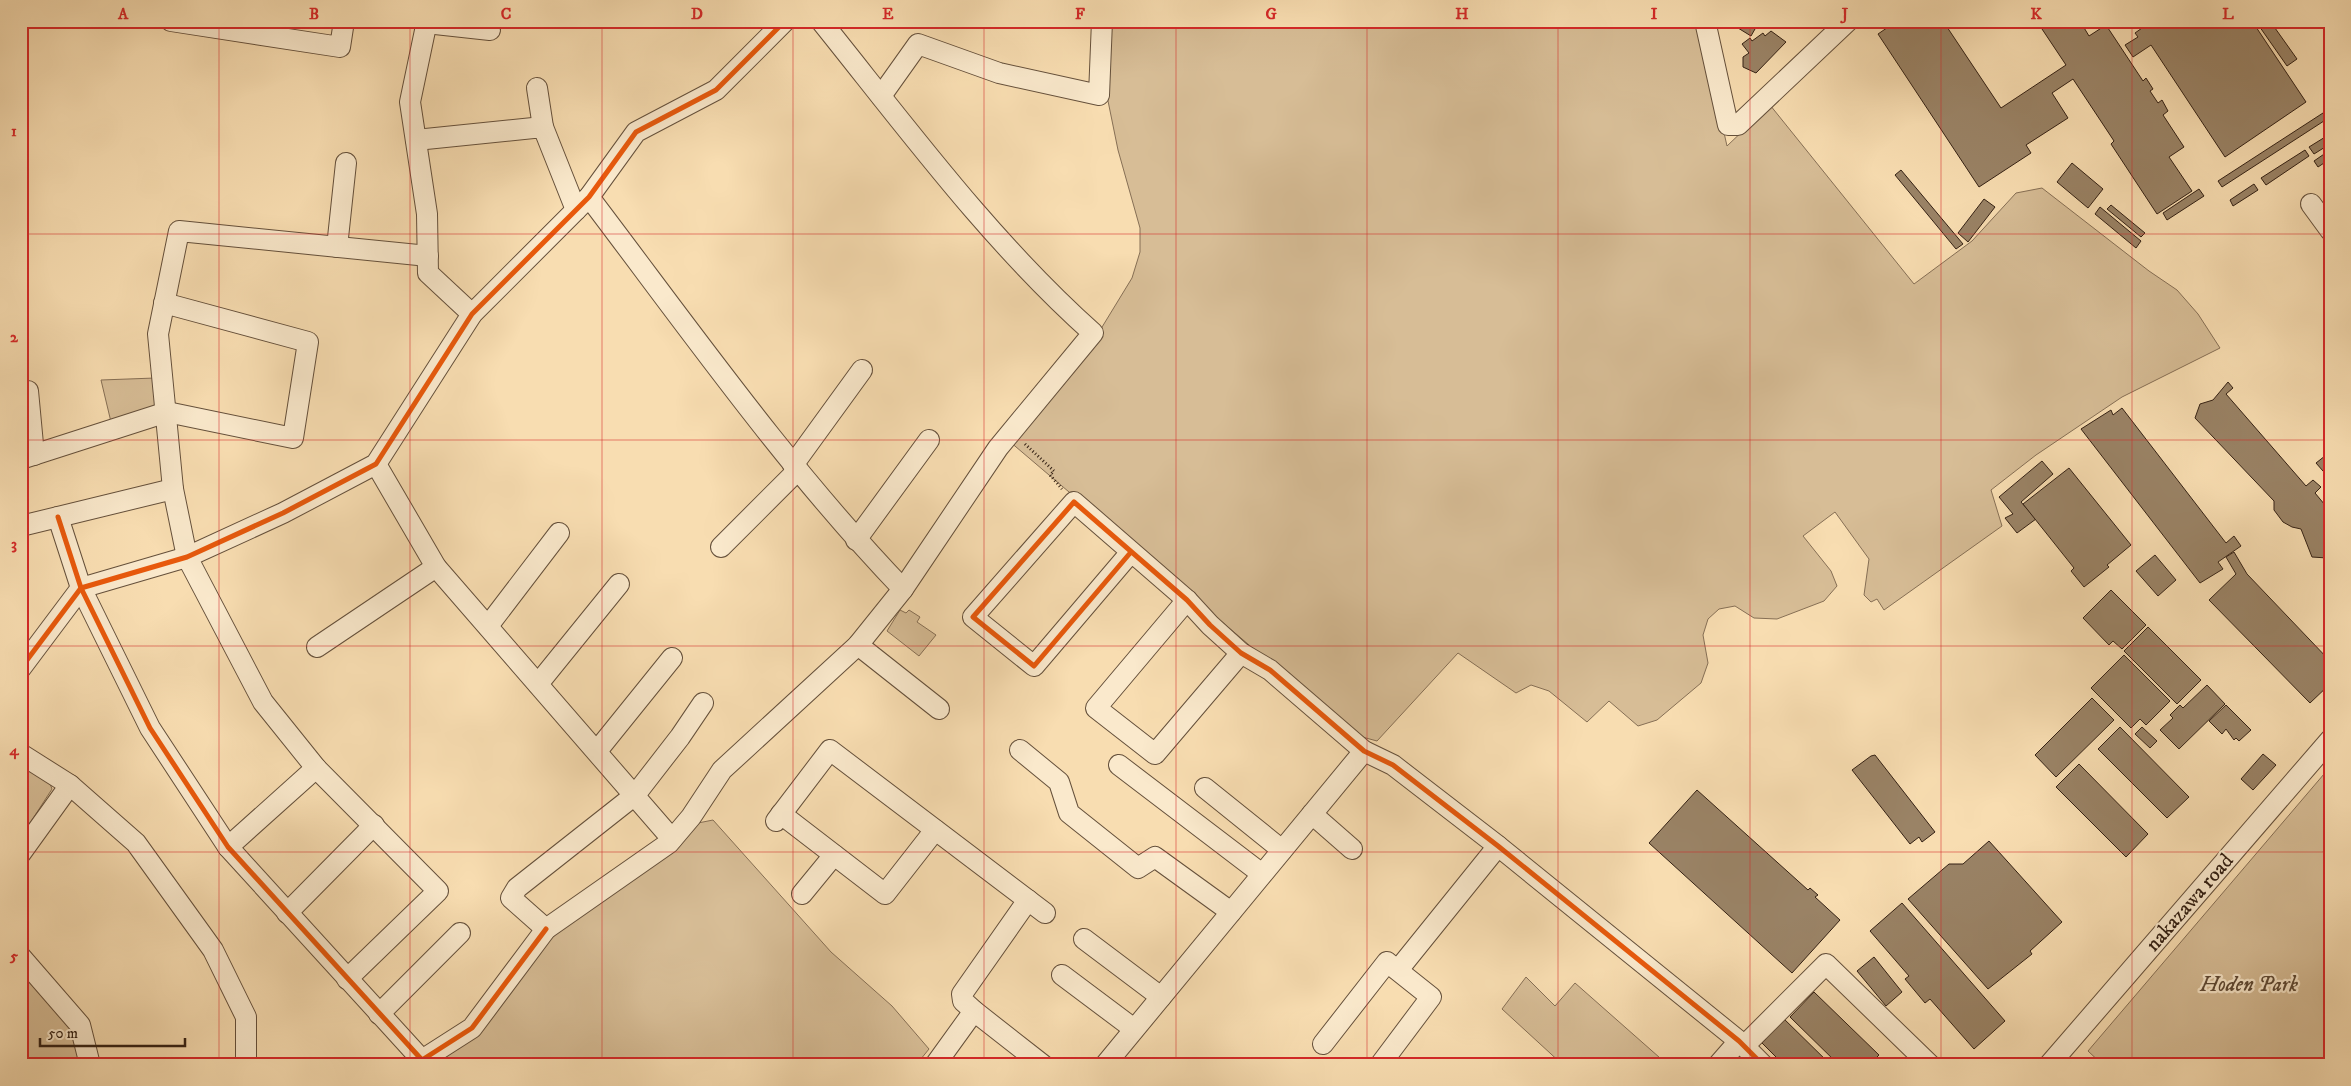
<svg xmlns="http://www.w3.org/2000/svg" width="2351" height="1086" viewBox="0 0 2351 1086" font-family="'IM FELL DW Pica',serif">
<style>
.green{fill:#d7bd96;stroke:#866f55}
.building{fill:#9a8366;stroke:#342114}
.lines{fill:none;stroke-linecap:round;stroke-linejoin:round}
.minor-casing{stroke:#65503b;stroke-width:22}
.path{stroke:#342114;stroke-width:3;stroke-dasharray:1 2.5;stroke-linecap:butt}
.minor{stroke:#fae9cc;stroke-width:20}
.cycleway-casing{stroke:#fae9cc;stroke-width:8}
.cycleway{stroke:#e8590c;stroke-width:5}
.grid{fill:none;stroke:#d62828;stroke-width:1;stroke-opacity:0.55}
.labels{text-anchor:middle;stroke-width:4.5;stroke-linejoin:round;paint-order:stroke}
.street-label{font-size:21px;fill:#342114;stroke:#fae9cc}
.park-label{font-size:21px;font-style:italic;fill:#5d4834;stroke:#fae9cc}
.neatline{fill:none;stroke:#d62828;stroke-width:2}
.grid-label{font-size:16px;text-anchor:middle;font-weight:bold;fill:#d62828}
</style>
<rect width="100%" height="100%" fill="#f8ddb1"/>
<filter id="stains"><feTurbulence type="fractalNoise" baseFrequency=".004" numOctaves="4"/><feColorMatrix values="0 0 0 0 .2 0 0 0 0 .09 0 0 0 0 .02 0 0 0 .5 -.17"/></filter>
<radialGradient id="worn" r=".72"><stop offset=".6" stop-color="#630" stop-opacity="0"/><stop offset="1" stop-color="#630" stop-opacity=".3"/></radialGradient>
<g class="green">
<path d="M1106,21h593l28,125 43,-41 144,179 58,-43 44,-48 26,-5 107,83 28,19 21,24 22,34 -98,49 -86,58 -45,35 11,36 -118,84 -7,-11 -6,3 -7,-7 5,-36 -34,-47 -32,24 28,35 6,15 -13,15 -47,18 -23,-1 -19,-12 -16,3 -11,10 -5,16 5,28 -7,20 -44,37 -19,6 -29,-25 -22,21 -38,-31 -18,-6 -15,8 -58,-40 -81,88 -22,-6 -346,-294 90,-109 33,-54 8,-26v-24l-22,-78 -11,-54z"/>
<path d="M155,378l3,29 -47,15 -10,-42z"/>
<path d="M900,610l6,3 3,-3 11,7 -3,5 19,13 -17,21 -32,-25z"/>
<path d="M21,764l28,17 3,8 -31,48z"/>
<path d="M2330,767v298h-227l-15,-14z"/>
<path d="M713,820l118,132 61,54 37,43 -13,16h-483l22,-16 75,-97 163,-128z"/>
<path d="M21,968l51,45 12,52h-63z"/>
<path d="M1526,977l29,29 20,-23 93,82h-105l-61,-56z"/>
</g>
<g class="building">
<path d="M1744,21l11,8 -4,7 -13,-8z"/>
<path d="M1897,21h46l58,87 65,-43 -28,-42 42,-2 9,15 17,-11 37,56 3,-3 7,11 -3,2 8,12 4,-3 6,11 -5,4 21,32 -15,10 23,34 -35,23 -46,-70 3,-3 -41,-62 -21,14 16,25 -42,27 5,8 -52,34 -101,-153z"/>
<path d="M2086,21h15l-10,7z"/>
<path d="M2152,21h100l54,81 -81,55 -74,-112 -18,12 -8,-12 13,-8 -3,-4z"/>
<path d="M2259,21h11l27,38 -10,7 -30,-43z"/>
<path d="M1771,31l15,11 -30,31 -13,-6v-10l6,-4 -7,-9 8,-6 2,3 11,-8 2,3z"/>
<path d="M2323,113l4,6 -105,68 -4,-6z"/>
<path d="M2330,134v10l-16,10 -5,-7z"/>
<path d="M2305,150l4,6 -43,29 -5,-7z"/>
<path d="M2330,150v9l-12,8 -4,-6z"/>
<path d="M2072,163l31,26 -15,19 -31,-26z"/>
<path d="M1901,170l62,74 -7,5 -61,-74z"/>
<path d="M2254,184l4,6 -25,16 -3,-6z"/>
<path d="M2199,189l5,7 -37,24 -4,-7z"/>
<path d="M1984,199l11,8 -27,35 -10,-9z"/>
<path d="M2111,205l34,28 -4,4 -34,-28z"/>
<path d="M2100,207l41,34 -5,7 -41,-34z"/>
<path d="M2228,382l5,6 -7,6 80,92 7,-6 8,7 -6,6 15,18v51l-3,-4 -15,-1 -11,-28 -9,-2 -9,-5 -9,-12v-9l-79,-83 5,-14 13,-4z"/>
<path d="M2122,408l104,135 8,-7 7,10 -23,16 5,7 -23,14 -119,-154 30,-19 2,5z"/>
<path d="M2330,452v27l-14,-16z"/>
<path d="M2042,461l11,13 -32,28 15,17 -19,14 -12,-15 8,-4 -14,-17z"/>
<path d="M2069,468l62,77 -24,20 2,2 -25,20 -13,-16 3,-3 -51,-64z"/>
<path d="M2234,552l13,22 83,87v23l-20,19 -101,-103 27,-26 -10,-17z"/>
<path d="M2155,555l21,25 -18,16 -22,-25z"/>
<path d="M2111,590l35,35 -24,24 -9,-8 -4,4 -26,-27z"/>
<path d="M2148,627l53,53 -24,24 -53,-53z"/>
<path d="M2124,655l46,46 -24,24 -6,-6 -9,9 -40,-40z"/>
<path d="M2207,685l18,19 -46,45 -19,-19 13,-12 -3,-3 10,-10 3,3z"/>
<path d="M2092,698l22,22 -58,57 -21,-22z"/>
<path d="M2226,705l25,25 -12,11 -3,-3 -2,2 -8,-11 -4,5 -13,-13z"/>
<path d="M2120,727l69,70 -22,21 -69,-69z"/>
<path d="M2142,727l15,14 -7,7 -15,-14z"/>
<path d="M2263,754l13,11 -23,25 -12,-11z"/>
<path d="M1875,755l60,77 -13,10 -3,-5 -9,7 -58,-74 19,-14z"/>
<path d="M2079,764l69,70 -22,23 -70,-70z"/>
<path d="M1697,790l111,100 2,-2 8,7 -3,2 25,23 -48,53 -143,-130z"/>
<path d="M1989,841l73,81 -32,29 2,3 -44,35 -80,-90 41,-35h14z"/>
<path d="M2330,844v14l-7,-6z"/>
<path d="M1902,903l103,118 -31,28 -44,-50 -5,4 -20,-24 4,-3 -39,-45z"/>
<path d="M1874,957l28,35 -16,14 -29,-35z"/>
<path d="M1814,992l65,63 -10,10h-30l-49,-48z"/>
<path d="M1780,1015l51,50h-47l-22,-22 4,-4 -4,-5z"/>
</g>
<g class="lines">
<defs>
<g id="minor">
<path d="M171,21l169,26 4,-26"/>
<path d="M427,21l-17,81 17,112 1,59 44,41"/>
<path d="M1705,21l23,104h10l110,-104"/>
<path d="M426,23l64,7"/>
<path d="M537,88l6,39"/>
<path d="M881,96l37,-52 81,29 100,22 3,-74"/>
<path d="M416,140l127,-13 33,83"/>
<path d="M589,197c101,133 198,271 314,392"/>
<path d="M2311,204l19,26"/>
<path d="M337,247l9,-84"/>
<path d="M28,391l6,64"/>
<path d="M21,459l146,-47 126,26 15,-96 -144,-39"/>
<path d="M376,464l60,103 236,272"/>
<path d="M793,465l69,-95"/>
<path d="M173,489l-15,-155 21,-103 249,25"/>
<path d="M58,517l23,71 69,140 78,119 194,213 50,-32 74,-99 123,-86 22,-26 31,-47 136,-125 45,-56 95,-141 95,-115c-103,-92 -186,-205 -272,-312"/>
<path d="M21,526l152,-37 14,68 76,145 53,66 122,123 -91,88"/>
<path d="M856,540l73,-100"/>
<path d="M721,547l77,-77"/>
<path d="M1131,552l-97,114 -61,-49 101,-115 113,98 23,25 31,28 29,17 94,81 29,14 105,81 241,195 24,24"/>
<path d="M1187,600l-91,108 59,46 86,-101"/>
<path d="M488,626l71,-93"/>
<path d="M858,645l81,64"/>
<path d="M317,647l119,-80"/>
<path d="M21,668l60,-80 106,-31 96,-44 93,-49 96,-150 117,-117 47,-65 80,-42 69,-69"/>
<path d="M538,684l81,-100"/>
<path d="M1020,750l39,32 10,31 69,55 17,-11 76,55"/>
<path d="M597,751l75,-93"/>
<path d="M21,754l49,31 66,58 77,107 33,67v48"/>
<path d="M1119,765l143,109"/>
<path d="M1205,788l77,62"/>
<path d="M781,814l104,80 50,-64"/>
<path d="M1312,814l40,35"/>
<path d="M776,821l54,-71 215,163"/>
<path d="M228,847l88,-79"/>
<path d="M21,853l49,-68"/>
<path d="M802,894l32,-39"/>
<path d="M1028,900l-66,94 1,7 11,10 69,54"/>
<path d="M287,913l87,-88"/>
<path d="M546,929l-35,-31 6,-10 118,-93 45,-58 23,-34"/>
<path d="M1084,939l77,58"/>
<path d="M21,957l59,68 10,40"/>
<path d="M1398,970l100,-124"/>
<path d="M1062,975l72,54"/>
<path d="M379,1014l81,-81"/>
<path d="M1323,1044l64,-82 44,35 -51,68"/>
<path d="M1744,1046l82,-82 104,101"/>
<path d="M935,1065l39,-54"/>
<path d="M1105,1065l259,-314"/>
<path d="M1718,1065l21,-24"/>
<path d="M2049,1065l281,-325"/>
</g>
</defs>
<use href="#minor" class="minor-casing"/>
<path class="path" d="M1025,444l29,27 -4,4 12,14"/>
<use href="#minor" class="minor"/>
<defs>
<g id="cycleway">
<path d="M58,517l23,71 69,140 78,119 194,213 50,-32 74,-99"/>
<path d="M1131,552l-97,114 -61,-49 101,-115 113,98 23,25 31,28 29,17 94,81 29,14 105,81 241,195 24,24"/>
<path d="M21,668l60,-80 106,-31 96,-44 93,-49 96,-150 117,-117 47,-65 80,-42 69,-69"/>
</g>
</defs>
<use href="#cycleway" class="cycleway-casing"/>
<use href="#cycleway" class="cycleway"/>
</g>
<path class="grid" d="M219,21v1044M410,21v1044M602,21v1044M793,21v1044M984,21v1044M1176,21v1044M1367,21v1044M1558,21v1044M1750,21v1044M1941,21v1044M2132,21v1044M21,234h2309M21,440h2309M21,646h2309M21,852h2309"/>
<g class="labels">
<g class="street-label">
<text transform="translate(2189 902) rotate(-49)" y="7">nakazawa road</text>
</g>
<g class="park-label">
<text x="2249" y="991">Hoden Park</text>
</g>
</g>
<rect width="2351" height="1086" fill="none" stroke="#f8ddb1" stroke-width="55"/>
<path d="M40 1038v8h145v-8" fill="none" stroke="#342114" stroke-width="2.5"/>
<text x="48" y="1038" font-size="15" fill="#342114" stroke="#fae9cc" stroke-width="4" paint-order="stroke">50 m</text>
<rect x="28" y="28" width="2296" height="1030" class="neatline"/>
<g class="grid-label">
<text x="123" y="19">A</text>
<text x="314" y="19">B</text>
<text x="506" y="19">C</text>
<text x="697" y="19">D</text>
<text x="888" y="19">E</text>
<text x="1080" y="19">F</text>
<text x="1271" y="19">G</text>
<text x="1462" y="19">H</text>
<text x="1654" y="19">I</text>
<text x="1845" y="19">J</text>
<text x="2036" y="19">K</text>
<text x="2228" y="19">L</text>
<text x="14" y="136">1</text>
<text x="14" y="342">2</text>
<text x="14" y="549">3</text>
<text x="14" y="755">4</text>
<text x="14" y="961">5</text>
</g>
<rect width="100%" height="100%" filter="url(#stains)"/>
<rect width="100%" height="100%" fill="url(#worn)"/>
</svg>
